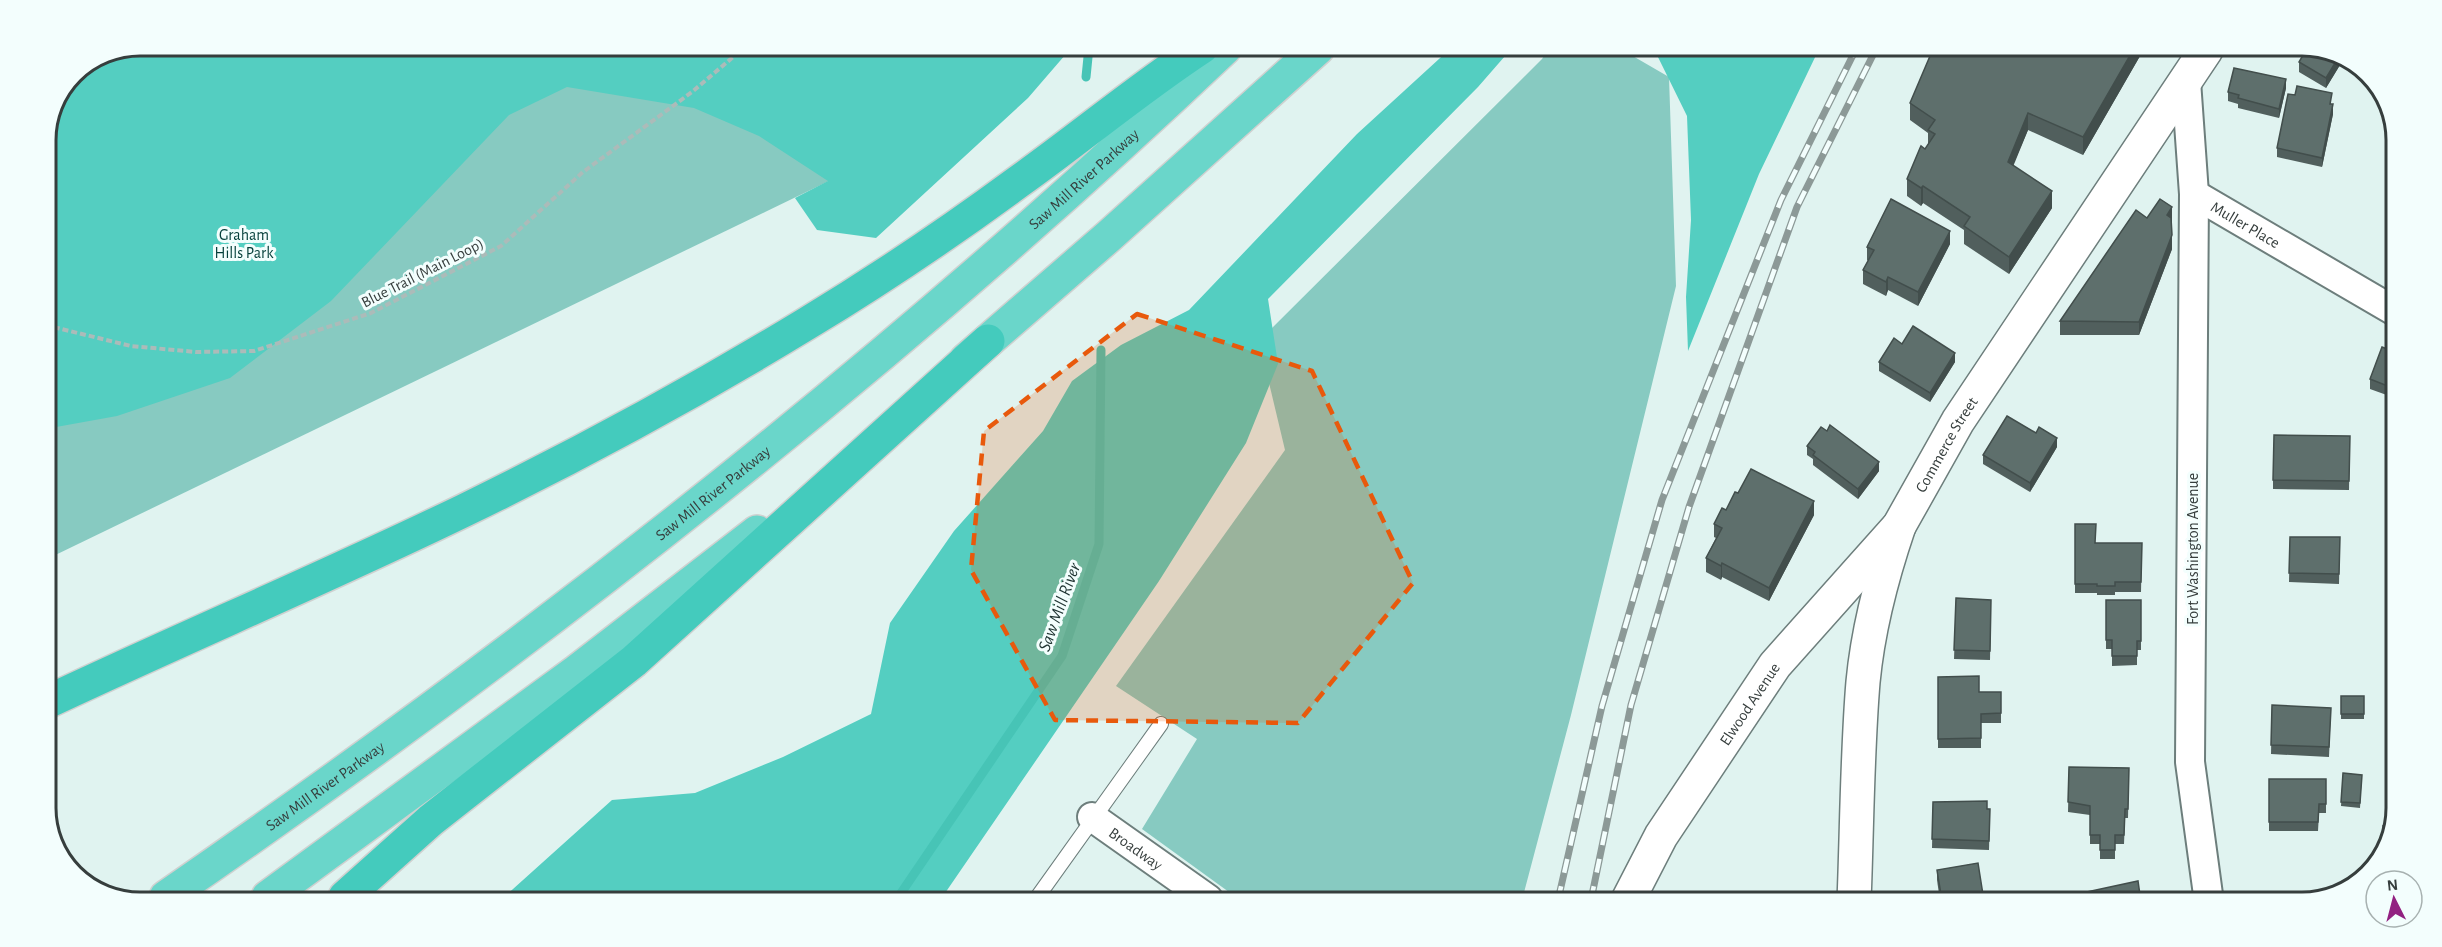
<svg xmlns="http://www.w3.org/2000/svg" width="2442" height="947" viewBox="0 0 2442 947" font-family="'Alegreya Sans',sans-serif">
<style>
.green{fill:#87cac1}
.forest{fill:#54cec1}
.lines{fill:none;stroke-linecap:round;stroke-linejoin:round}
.stream{stroke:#47c4b6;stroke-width:9}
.service-casing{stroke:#6d7e7c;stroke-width:16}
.minor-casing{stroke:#6d7e7c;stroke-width:32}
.tertiary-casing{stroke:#6d7e7c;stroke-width:36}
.secondary-casing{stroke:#6d7e7c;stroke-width:36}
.trunk-casing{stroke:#cfd1d0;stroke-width:36}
.motorway-casing{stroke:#cfd1d0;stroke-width:36}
.path{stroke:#acbbb9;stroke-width:4;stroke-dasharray:6 3;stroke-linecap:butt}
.service{stroke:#fff;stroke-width:14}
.minor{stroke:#fff;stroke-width:28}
.tertiary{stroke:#fff;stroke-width:33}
.secondary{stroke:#fff;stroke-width:33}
.trunk{stroke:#6ad6ca;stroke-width:33}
.motorway{stroke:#44cbbd;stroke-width:33}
.rail-casing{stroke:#8c9997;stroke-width:7}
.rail{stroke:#f3fefd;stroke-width:4.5;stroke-dasharray:14;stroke-linecap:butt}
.wall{fill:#515f5d}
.shaded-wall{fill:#424e4c}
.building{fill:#5e6f6c;stroke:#424e4c;stroke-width:1.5}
.marked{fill:#e8590c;fill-opacity:0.2;stroke:#e8590c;stroke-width:4.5;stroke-dasharray:12 8;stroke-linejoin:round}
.labels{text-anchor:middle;stroke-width:6;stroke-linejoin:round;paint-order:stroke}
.street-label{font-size:16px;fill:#363e3d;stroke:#f3fefd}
.park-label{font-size:16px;fill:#033e39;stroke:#f3fefd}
.water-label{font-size:18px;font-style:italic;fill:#1f3432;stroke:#f3fefd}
.rim{fill:none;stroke:#363e3d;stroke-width:3}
</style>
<rect width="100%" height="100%" fill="#e0f3f0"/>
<g class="green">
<path d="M139,45l829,2 -139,134 -784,379v-427l28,-61z"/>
<path d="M1549,48h70l50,29 7,209 -105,429 -49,185h-282l-98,-71 55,-90 -81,-53 169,-236 -26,-109 283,-282z"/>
</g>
<g class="forest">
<path d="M139,45l933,2 -44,51 -152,140 -59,-8 -22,-32 33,-17 -69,-45 -65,-28 -127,-21 -58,28 -178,186 -101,77 -113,38 -72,13v-296l28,-61z"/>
<path d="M1451,48h61l-34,39 -210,212 10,65 -32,79 -87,138 -218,318 -438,-1 109,-98 83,-7 88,-36 88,-43 19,-91 64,-92 89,-100 29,-50 49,-36 68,-35 168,-176z"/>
<path d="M1651,49h168l-60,125 -71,177 -2,-54 5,-77 -4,-104 -31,-63z"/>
</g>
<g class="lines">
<g class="stream">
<path d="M1086,77l3,-30"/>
<path d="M897,899l165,-243 37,-112 2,-194"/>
</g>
<defs>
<path id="service" d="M1036,899l125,-175"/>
<g id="minor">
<path d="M2186,81l8,113 -4,568 19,140"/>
<path id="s1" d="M2194,194l202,118"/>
<path id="s2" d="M1092,817l116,82"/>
</g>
<path id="tertiary" d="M1854,901c3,-73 3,-147 9,-219 5,-53 19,-106 36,-156"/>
<g id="secondary">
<path id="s3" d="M1628,900l33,-64 114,-171 124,-139 59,-105 248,-371"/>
</g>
<g id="trunk">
<path d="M966,360l143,-124 209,-188"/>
<path id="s4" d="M166,897c372,-256 731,-538 1059,-849"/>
<path d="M268,897l309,-226 180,-139"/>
</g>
<g id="motorway">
<path d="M45,703c140,-66 282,-126 420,-193 117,-57 231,-119 341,-186 73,-44 144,-92 212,-142 62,-44 120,-93 184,-135"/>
<path d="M345,897l86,-77 203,-159 354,-320"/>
</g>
</defs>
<use href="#service" class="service-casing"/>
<use href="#minor" class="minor-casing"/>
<use href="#tertiary" class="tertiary-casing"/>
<use href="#secondary" class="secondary-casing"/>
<use href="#trunk" class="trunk-casing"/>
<use href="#motorway" class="motorway-casing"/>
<path class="path" d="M45,325l86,21 65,6 58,-1 117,-38 130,-67 82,-74 109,-80 54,-46"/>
<use href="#service" class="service"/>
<use href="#minor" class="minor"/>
<use href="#tertiary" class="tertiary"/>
<use href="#secondary" class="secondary"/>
<use href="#trunk" class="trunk"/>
<use href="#motorway" class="motorway"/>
<defs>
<g id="rail">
<path d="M1558,900l44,-194 60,-206 119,-300 75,-151"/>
<path d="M1591,900l40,-195 58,-198 108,-300 79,-158"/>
</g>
</defs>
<use href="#rail" class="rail-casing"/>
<use href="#rail" class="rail"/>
</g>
<g class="wall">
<path d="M2140,50v6l-57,99 -55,-25 -15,35 39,43 -43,66 -45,-30v-14l-41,-27 -2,3 -14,-10v-17l21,-34v-12l-18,-13v-17z"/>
<path d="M2343,57v3l-17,28 -27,-16v-10z"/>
<path d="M2286,88l-7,30 -41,-10v-4l-10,-3v-9z"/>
<path d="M2331,104l2,10 -11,53 -45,-10v-9z"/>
<path d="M2396,193v18l-4,-2v-10z"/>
<path d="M2147,218l25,3v28l-33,86h-79v-14z"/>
<path d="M1950,244l-32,62 -30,-16 -2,6 -23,-12v-14l5,-9 -1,-1v-13z"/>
<path d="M1902,344l53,18 -25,40 -51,-31v-9z"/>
<path d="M2395,352v46l-25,-9v-10z"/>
<path d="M1827,431l52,40 -21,28 -45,-34v-6l-6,-4v-9z"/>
<path d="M2350,436l-1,54 -76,-1v-9z"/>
<path d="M2057,447l-27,45 -47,-28v-9z"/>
<path d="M1726,510l88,5 -45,86 -47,-24 -1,3 -15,-8v-14l10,-20 -2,-1v-13z"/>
<path d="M2075,524l21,19h46l-1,49h-26v3h-18v-2h-22z"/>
<path d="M2290,537h50l-1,47 -50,-2z"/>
<path d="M1956,598l35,2 -1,60 -36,-1z"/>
<path d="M2106,600h35v50h-4v15l-25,1v-17h-6z"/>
<path d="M1938,677l41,15h22v31h-20v25h-43z"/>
<rect x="2341" y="696" width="23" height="23"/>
<path d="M2272,705l59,3 -2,49 -58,-3z"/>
<path d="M2069,767l60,1 -1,50h-3l-1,26h-9v15h-15v-15h-10v-29l-22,-3z"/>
<path d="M2343,773l19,2 -2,33 -19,-2z"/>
<path d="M2269,779h57v34h-7l-1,18h-49z"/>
<path d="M1933,802l57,7 -1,41 -57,-2z"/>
<path d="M1937,870l47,31h-44l-3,-21z"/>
</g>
<g class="shaded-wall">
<path d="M2133,50h7v6l-57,99v-18z"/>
<path d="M2340,55l3,2v3l-17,28v-10z"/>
<path d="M2286,79v9l-7,30v-9z"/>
<path d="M2333,104v10l-11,53v-9z"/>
<path d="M2028,113v17l-20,49v-17z"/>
<path d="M1923,186v17l-2,3v-18z"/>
<path d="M2052,191v17l-43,66v-17z"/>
<path d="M2172,207v14l-5,8v-14z"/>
<path d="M1950,231v13l-32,62v-14z"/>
<path d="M2172,235v14l-33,86v-13z"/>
<path d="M1888,277v13l-2,6v-14z"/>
<path d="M1955,353v9l-25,40v-9z"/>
<path d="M2057,438v9l-27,45v-9z"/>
<path d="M1879,462v9l-21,28v-10z"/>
<path d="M1814,501v14l-45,86v-13z"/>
<path d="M1722,563v14l-1,3v-14z"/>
</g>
<g class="building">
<path d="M1933,49l200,1 -50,87 -55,-24 -20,49 44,29 -43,66 -45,-31 6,-9 -47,-31 -2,2 -14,-9 13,-31 1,-2 4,3 10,-15 -7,-4 7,-10 -25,-17z"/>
<path d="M2306,50h27l7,5 -14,23 -27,-16z"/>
<path d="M2234,68l52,11 -7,30 -41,-11 1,-3 -11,-3z"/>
<path d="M2297,86l35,7 -2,11h3l-11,54 -45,-10 11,-54 7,1z"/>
<path d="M2396,193v9l-4,-3z"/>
<path d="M1891,199l59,32 -32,61 -30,-15 -2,5 -23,-12 11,-20 -7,-3z"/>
<path d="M2160,199l12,8 -5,8 4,3 1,17 -33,87 -79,-1 76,-111 11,8z"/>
<path d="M1913,326l42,27 -25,40 -51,-31 15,-24 8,6z"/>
<path d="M2382,347l13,5v37l-25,-10z"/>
<path d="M2007,416l29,17 3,-6 18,11 -27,45 -47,-28z"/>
<path d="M1830,425l49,37 -21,27 -45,-34 2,-3 -8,-6 14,-19 6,4z"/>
<path d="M2274,435l76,1 -1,45 -76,-1z"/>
<path d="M1751,469l63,32 -45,87 -47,-25 -1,3 -15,-8 16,-30 -8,-4 8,-16 4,2 9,-18 3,1z"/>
<path d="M2075,524h21l-1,19h47l-1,39h-26v4h-18v-2h-22z"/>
<path d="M2290,537h50l-1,37 -50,-1z"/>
<path d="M1956,598l35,2 -1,51 -36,-1z"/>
<path d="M2106,600h35v41h-4v15h-25v-16h-6z"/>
<path d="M1979,676v16h22v21l-20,1v24l-43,1v-62z"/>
<rect x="2341" y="696" width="23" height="18"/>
<path d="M2272,705l59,3 -2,39 -58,-2z"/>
<path d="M2069,767l60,1 -1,41h-3l-1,26h-9v15h-15v-15h-10v-29l-22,-4z"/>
<path d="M2343,773l19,2 -2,28 -19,-1z"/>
<path d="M2269,779h57v25h-7l-1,18h-49z"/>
<path d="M1987,801v8h3l-1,32 -57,-2 1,-37z"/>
<path d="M2392,825v13l-5,8 -4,-20z"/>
<path d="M1978,863l6,38h-42l-5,-31z"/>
<path d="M2138,881l3,21 -63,-1 -1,-7z"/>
</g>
<path class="marked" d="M1137,314l175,57 101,212 -115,140 -243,-3 -84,-150 13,-139z"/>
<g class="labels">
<g class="street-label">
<text dy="6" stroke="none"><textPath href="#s4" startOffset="1166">Saw Mill River Parkway</textPath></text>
<text dy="6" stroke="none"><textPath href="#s1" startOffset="60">Muller Place</textPath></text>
<text transform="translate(422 272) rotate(-27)" y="6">Blue Trail (Main Loop)</text>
<text dy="6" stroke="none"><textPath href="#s3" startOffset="558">Commerce Street</textPath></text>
<text dy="6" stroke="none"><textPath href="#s4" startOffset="680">Saw Mill River Parkway</textPath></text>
<text transform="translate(2192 549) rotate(-90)" y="6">Fort Washington Avenue</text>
<text dy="6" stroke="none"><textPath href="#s3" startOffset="231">Elwood Avenue</textPath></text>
<text dy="6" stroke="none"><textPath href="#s4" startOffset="194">Saw Mill River Parkway</textPath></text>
<text dy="6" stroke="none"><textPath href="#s2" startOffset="54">Broadway</textPath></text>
</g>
<g class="park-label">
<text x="244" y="240">Graham<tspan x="244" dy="18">Hills Park</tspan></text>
</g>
<g class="water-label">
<text transform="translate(1059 607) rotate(-70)" y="6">Saw Mill River</text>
</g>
</g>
<path d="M0 0H2442V947H0ZM140 56H2302A84 84 0 0 1 2386 140V808A84 84 0 0 1 2302 892H140A84 84 0 0 1 56 808V140A84 84 0 0 1 140 56Z" fill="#f3fefd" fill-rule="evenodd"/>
<path class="rim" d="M140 56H2302A84 84 0 0 1 2386 140V808A84 84 0 0 1 2302 892H140A84 84 0 0 1 56 808V140A84 84 0 0 1 140 56Z"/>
<g transform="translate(2394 899) rotate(354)"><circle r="28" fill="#f3fefd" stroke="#a7b1b0" stroke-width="1.5"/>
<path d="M0-4.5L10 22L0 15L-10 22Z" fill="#922181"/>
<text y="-9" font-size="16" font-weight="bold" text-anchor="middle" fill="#363e3d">N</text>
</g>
</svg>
